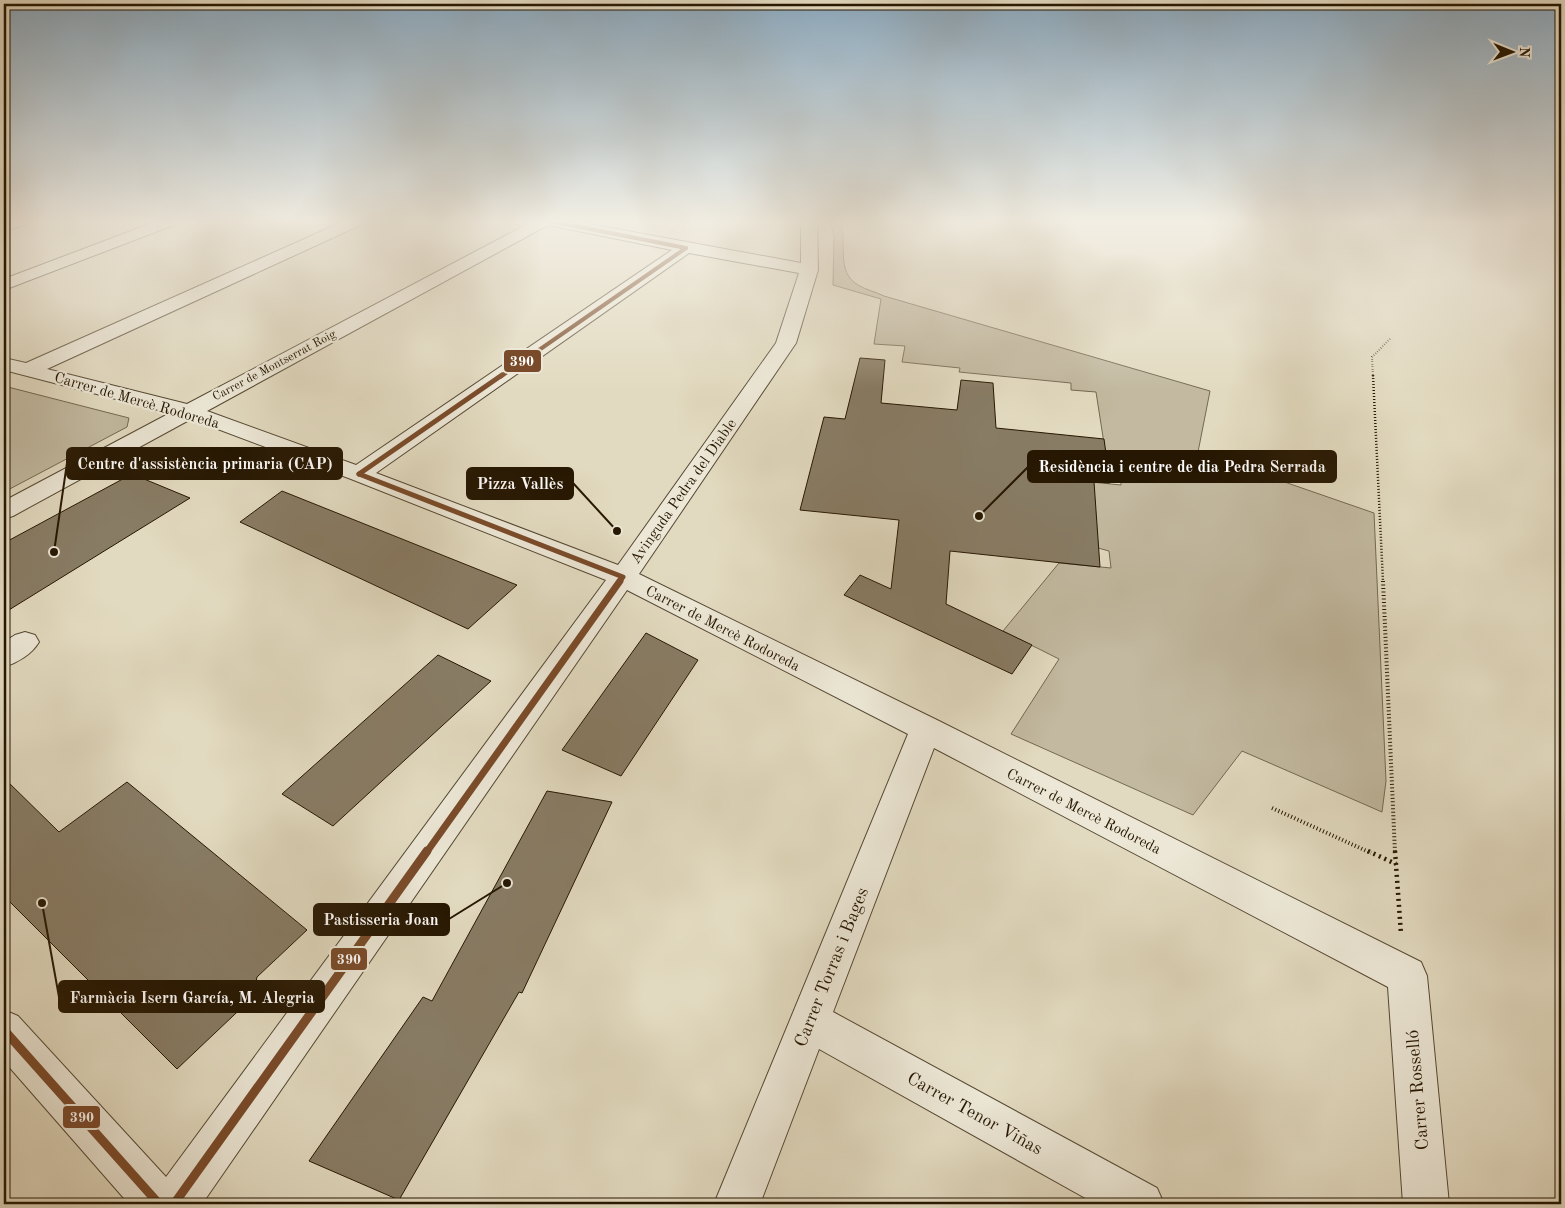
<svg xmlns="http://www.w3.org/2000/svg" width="1565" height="1208" viewBox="0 0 1565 1208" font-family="'Old Standard TT',serif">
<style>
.green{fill:#c2b9a0;stroke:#746851}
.building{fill:#887c65;stroke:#261702}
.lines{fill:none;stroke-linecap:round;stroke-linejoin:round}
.minor-casing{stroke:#554832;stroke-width:2}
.path-far3{stroke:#261702;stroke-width:2;stroke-dasharray:0.5 2;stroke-linecap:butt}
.path-far2{stroke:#261702;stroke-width:2.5;stroke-dasharray:1 2;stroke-linecap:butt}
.path-far1{stroke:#261702;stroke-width:4;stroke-dasharray:1 2.5;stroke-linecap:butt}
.path{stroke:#261702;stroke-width:4.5;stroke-dasharray:2 4;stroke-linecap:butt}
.minor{fill:#ece7d6;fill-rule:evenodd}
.bus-1-far3-casing{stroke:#ece7d6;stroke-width:6}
.bus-1-far2-casing{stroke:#ece7d6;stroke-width:8}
.bus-1-far1-casing{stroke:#ece7d6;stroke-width:11}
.bus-1-casing{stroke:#ece7d6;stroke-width:13}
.bus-1-far3{stroke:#7a4b2a;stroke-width:4}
.bus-1-far2{stroke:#7a4b2a;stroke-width:5}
.bus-1-far1{stroke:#7a4b2a;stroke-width:7}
.bus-1{stroke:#7a4b2a;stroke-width:9}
.labels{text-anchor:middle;stroke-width:4.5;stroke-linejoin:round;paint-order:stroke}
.far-street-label{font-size:12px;fill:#261702;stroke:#ece7d6}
.street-label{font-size:15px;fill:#261702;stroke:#ece7d6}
.near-street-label{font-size:18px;fill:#261702;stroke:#ece7d6}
.leader{fill:none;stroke:#261702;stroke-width:2}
.callout-dot{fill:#261702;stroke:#ece7d6;stroke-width:2}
.callout{fill:#261702;stroke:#261702;stroke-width:2}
.callout-label{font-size:16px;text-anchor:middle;font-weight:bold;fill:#fff}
.line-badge{stroke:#ece7d6;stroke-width:2}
.badge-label{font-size:14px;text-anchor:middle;font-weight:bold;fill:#fff}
</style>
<rect width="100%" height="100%" fill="#e2dac0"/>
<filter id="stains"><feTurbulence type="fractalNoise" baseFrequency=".004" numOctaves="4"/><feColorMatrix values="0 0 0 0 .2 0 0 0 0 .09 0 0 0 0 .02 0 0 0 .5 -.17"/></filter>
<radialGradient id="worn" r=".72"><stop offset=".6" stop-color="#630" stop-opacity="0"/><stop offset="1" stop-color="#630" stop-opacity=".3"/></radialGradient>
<g class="green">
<path d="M830,220h10c8,22 -5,52 18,65 8,5 18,7 26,11l326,95 -12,61 176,61 12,268 -4,31 -140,-61 -49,64 -182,-81 48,-75 -56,-28 56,-68 52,5 -2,-17 -11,-3 -7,-66 30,3v-14l-13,-2 -12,-77 -25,-2v-7l-112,-11 1,-4 -58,-6 3,-16 -31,-2 7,-45 -48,-14 1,-49z"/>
<path d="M4,386l125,32 -2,9 -123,65z"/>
</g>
<g class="building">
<path d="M860,358l25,2 -4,43 76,7 4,-30 32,3 3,45 108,11 6,44 -16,-1 6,85 -150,-16 -4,53 86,41 -20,29 -168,-79 16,-20 31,14 8,-69 -99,-10 24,-93 21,2z"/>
<path d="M132,474l58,24 -186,115v-70z"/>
<path d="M282,491l235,94 -49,44 -228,-107z"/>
<path d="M646,633l52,27 -77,116 -59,-26z"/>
<path d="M438,655l53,26 -158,145 -51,-32z"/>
<path d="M4,778l55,54 68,-50 180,148 -50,47 -4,20 -76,72 -173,-173z"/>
<path d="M547,791l65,11 -90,191 -3,-1 -120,208 -90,-39 114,-164 9,4z"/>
</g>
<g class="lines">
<defs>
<g id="minor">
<path d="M9,220h25l-3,3 -27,8v-10z"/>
<path d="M160,220h22l-3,3 -175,67v-11z"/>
<path d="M347,220h21l-3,3 -318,146 140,35 348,-184h33l233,43v-43h16l1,50 -22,73 -157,231 298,146 484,242 6,14 22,228h-46l-15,-217 -454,-239 -101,264 324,176 7,16h-68l-277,-155 -59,155h-46l194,-470 -281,-144 -425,614h-73l-125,-143v-51l14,6 148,161 440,-597 -255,-101 -160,-60 -178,97 -9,3v-18l166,-88 -166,-43v-12l22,5zM548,225l124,25 -316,215 -149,-54zM689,253l110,20 -23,70 -158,222 -242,-92z"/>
<path d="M25,632l10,3 4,7c-7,12 -22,21 -35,25v-25l11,-7z"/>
</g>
</defs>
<use href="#minor" class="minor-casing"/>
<path class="path-far3" d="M1373,377l-1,-20 19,-19"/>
<path class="path-far2" d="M1373,375l10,207"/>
<g class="path-far1">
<path d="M1383,581l12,272"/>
<path d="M1272,808l99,45"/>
</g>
<g class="path">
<path d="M1368,851l28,13"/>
<path d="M1395,851l6,83"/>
</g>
<use href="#minor" class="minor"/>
<defs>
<g id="bus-1-far3">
<path d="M545,220l141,28"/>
<path d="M500,377l186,-129"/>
</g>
<g id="bus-1-far2">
<path d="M359,474l143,-99"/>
<path d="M359,474l264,103 -4,5"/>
</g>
<path id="bus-1-far1" d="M426,853l194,-272"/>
<g id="bus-1">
<path d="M4,1030l155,174"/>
<path d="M174,1204l253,-353"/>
</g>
</defs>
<use href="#bus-1-far3" class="bus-1-far3-casing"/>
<use href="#bus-1-far2" class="bus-1-far2-casing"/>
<use href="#bus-1-far1" class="bus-1-far1-casing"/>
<use href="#bus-1" class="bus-1-casing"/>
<use href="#bus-1-far3" class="bus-1-far3"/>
<use href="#bus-1-far2" class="bus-1-far2"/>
<use href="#bus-1-far1" class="bus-1-far1"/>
<use href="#bus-1" class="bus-1"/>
</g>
<linearGradient id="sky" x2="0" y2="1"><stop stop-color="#8ca9be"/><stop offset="0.57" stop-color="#f2eee3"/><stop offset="1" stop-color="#f2eee3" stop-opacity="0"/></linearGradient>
<rect width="1565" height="389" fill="url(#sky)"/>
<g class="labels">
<g class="far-street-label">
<text transform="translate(274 365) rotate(-28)" y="4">Carrer de Montserrat Roig</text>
</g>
<g class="street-label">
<text transform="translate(137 400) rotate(16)" y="5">Carrer de Mercè Rodoreda</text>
<text transform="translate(683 491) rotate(-55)" y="5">Avinguda Pedra del Diable</text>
<text transform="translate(723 628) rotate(27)" y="5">Carrer de Mercè Rodoreda</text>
<text transform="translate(1084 811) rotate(27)" y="5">Carrer de Mercè Rodoreda</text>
</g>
<g class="near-street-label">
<text transform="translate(831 967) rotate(-68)" y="6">Carrer Torras i Bages</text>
<text transform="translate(1417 1090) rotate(-95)" y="6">Carrer Rosselló</text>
<text transform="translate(975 1113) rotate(29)" y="6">Carrer Tenor Viñas</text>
</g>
</g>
<path class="leader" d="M54 552L67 463M979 516L1028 467M617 531L573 483M507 883L449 919M42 903L59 997"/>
<g class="callout-dot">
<circle cx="54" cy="552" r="5"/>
<circle cx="979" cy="516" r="5"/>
<circle cx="617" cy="531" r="5"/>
<circle cx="507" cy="883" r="5"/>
<circle cx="42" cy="903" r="5"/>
</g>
<g class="callout">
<rect x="67" y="448" width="275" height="31" rx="5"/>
<rect x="1028" y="451" width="308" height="31" rx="5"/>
<rect x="467" y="468" width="106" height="31" rx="5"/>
<rect x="314" y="904" width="135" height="31" rx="5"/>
<rect x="59" y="981" width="265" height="31" rx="5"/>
</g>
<g class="callout-label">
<text x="205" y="469">Centre d'assistència primaria (CAP)</text>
<text x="1182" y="472">Residència i centre de dia Pedra Serrada</text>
<text x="520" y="489">Pizza Vallès</text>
<text x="381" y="925">Pastisseria Joan</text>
<text x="192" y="1003">Farmàcia Isern García, M. Alegria</text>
</g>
<g class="line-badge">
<rect x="503" y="349" width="39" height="24" rx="5" fill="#7a4b2a"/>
<rect x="330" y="947" width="38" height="24" rx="5" fill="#7a4b2a"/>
<rect x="62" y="1105" width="39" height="24" rx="5" fill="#7a4b2a"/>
</g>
<g class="badge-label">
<text x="522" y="366">390</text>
<text x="349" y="964">390</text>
<text x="82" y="1122">390</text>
</g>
<rect width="1565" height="1208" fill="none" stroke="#e2dac0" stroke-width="20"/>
<rect x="5" y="5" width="1555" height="1198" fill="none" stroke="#261702" stroke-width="2.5"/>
<rect x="10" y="10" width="1545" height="1188" fill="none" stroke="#261702"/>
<g transform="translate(1512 52) rotate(91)" stroke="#ece7d6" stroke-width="4" paint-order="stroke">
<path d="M0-4L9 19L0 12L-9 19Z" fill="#261702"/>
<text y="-8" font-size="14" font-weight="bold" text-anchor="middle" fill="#261702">N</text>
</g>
<rect width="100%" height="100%" filter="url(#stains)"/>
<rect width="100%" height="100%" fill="url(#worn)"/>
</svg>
